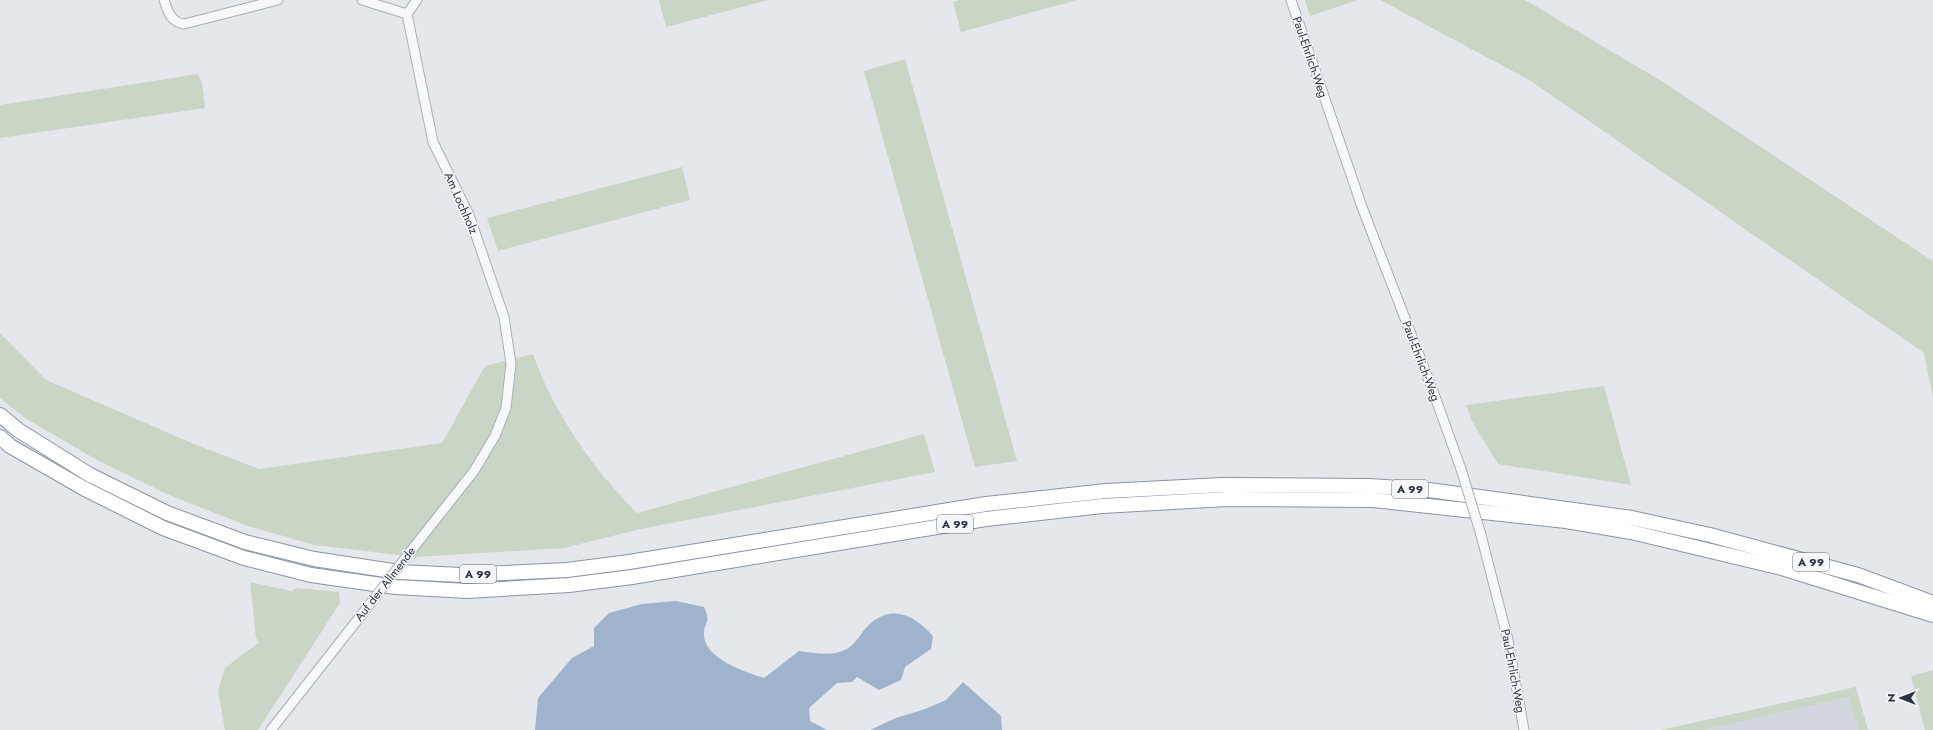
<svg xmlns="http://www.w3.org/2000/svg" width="1933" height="730" viewBox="0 0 1933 730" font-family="Jost,sans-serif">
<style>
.built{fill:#d2d6de}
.green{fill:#c9d6c5}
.water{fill:#9fb4cc}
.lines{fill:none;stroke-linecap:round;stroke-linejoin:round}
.minor-casing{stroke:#a9aeb7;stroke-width:11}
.highway-casing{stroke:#8b94a3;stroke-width:16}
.minor{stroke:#f7f8fa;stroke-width:9}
.highway{stroke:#fff;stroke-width:14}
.minor-bridge-casing{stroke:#a9aeb7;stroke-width:11;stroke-linecap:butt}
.minor-bridge{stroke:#f7f8fa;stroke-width:9}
.labels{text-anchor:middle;stroke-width:3;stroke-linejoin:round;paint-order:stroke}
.shield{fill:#f4f6f9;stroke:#676e7b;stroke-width:1}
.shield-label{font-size:11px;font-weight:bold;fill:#2b3445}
.street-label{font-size:12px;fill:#2b3445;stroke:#f4f6f9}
</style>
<rect width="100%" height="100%" fill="#e4e7ec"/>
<path class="built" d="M1850,697l9,33h-155z"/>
<g class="green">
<path d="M659,0h110l-103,27z"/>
<path d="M959,0h118l-116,32 -8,-30z"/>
<path d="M1305,0h53l-48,16z"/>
<path d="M1380,0h145l138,82 270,179v137l-9,-45 -393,-272z"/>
<path d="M905,59l112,402 -42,6 -111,-396z"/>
<path d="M198,74l4,9 3,25 -205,30v-33z"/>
<path d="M682,167l8,33 -192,51 -11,-33z"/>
<path d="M0,333l46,47 148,64 65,25 183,-26 43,-77 48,-12c14,41 37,78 63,113 12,16 27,31 41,46l287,-79 11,38 -294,57 -77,19 -149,9 -100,-12 -67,-19 -79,-31 -72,-35 -72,-42 -25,-20z"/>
<path d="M1604,386l27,99 -133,-21 -26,-43 -6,-16z"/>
<path d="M250,582l41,9 5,-3 43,4 1,11 -82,127h-33l-7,-40 7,-22 34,-26 -3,-4z"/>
<path d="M1933,670v60h-8l-14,-54z"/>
<path d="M1856,687l12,43h-9l-10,-33 -145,33h-44z"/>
</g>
<g class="water">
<path d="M676,601l28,6c8,17 -1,15 0,29 2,23 41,36 60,42l35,-27c16,2 33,6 48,-2 10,-6 16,-20 25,-27 23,-18 44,-5 61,14l-2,13 -26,18 -4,13 -22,10 -22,-13 -5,5 -15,1 -28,25 1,13 17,9h-292l3,-32 34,-40 22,-12v-18l15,-15 33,-9z"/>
<path d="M963,682l38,34 1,14h-132l26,-12 29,-9 21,-9z"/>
</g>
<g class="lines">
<defs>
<g id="minor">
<path d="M164,0c4,12 7,22 20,24l94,-24"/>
<path d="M362,0l45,14"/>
<path d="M1291,0l71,207 71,184 28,78"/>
<path d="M407,14l26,128 36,73 35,102 7,47 -5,44 -11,28 -21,35 -60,76"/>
<path d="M407,14l10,-14"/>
<path d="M1481,535l27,105 16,90"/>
<path d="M271,730l95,-121"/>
</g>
<g id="highway">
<path d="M0,415l18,15 72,45 77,38 78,29 69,17 85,13 62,3 106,-5 62,-8 357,-58 120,-13 116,-6 148,1 59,4 203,28 78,17 148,40 75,28"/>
<path d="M0,437l10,9 75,43 78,39 81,30 67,17 85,12 71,4 102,-6 63,-8 354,-58 116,-13 125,-7 146,1 193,21 65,11 151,36 151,47"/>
</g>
</defs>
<use href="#minor" class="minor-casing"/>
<use href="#highway" class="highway-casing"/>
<use href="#minor" class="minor"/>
<use href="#highway" class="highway"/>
<defs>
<g id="minor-bridge">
<path d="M1461,469l20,66"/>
<path d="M366,609l48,-62"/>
</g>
</defs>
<use href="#minor-bridge" class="minor-bridge-casing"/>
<use href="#minor-bridge" class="minor-bridge"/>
</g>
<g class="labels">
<g class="shield">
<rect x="1392" y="480" width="36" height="18" rx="3"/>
<rect x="937" y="515" width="36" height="18" rx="3"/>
<rect x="1793" y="553" width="36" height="18" rx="3"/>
<rect x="460" y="565" width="36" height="18" rx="3"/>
</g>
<g class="shield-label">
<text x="1410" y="493">A 99</text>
<text x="955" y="528">A 99</text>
<text x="1811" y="566">A 99</text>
<text x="478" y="578">A 99</text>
</g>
<g class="street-label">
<text transform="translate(1310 57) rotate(71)" y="4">Paul-Ehrlich-Weg</text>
<text transform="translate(461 203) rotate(66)" y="4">Am Lochholz</text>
<text transform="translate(1421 361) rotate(69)" y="4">Paul-Ehrlich-Weg</text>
<text transform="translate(385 584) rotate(-52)" y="4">Auf der Allmende</text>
<text transform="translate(1513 671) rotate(79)" y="4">Paul-Ehrlich-Weg</text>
</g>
</g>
<g transform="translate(1901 698) rotate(270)" stroke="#f4f6f9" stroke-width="3" paint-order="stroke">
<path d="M0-3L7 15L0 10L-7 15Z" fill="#2b3445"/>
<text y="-6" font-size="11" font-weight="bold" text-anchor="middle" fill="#2b3445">N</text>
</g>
</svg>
